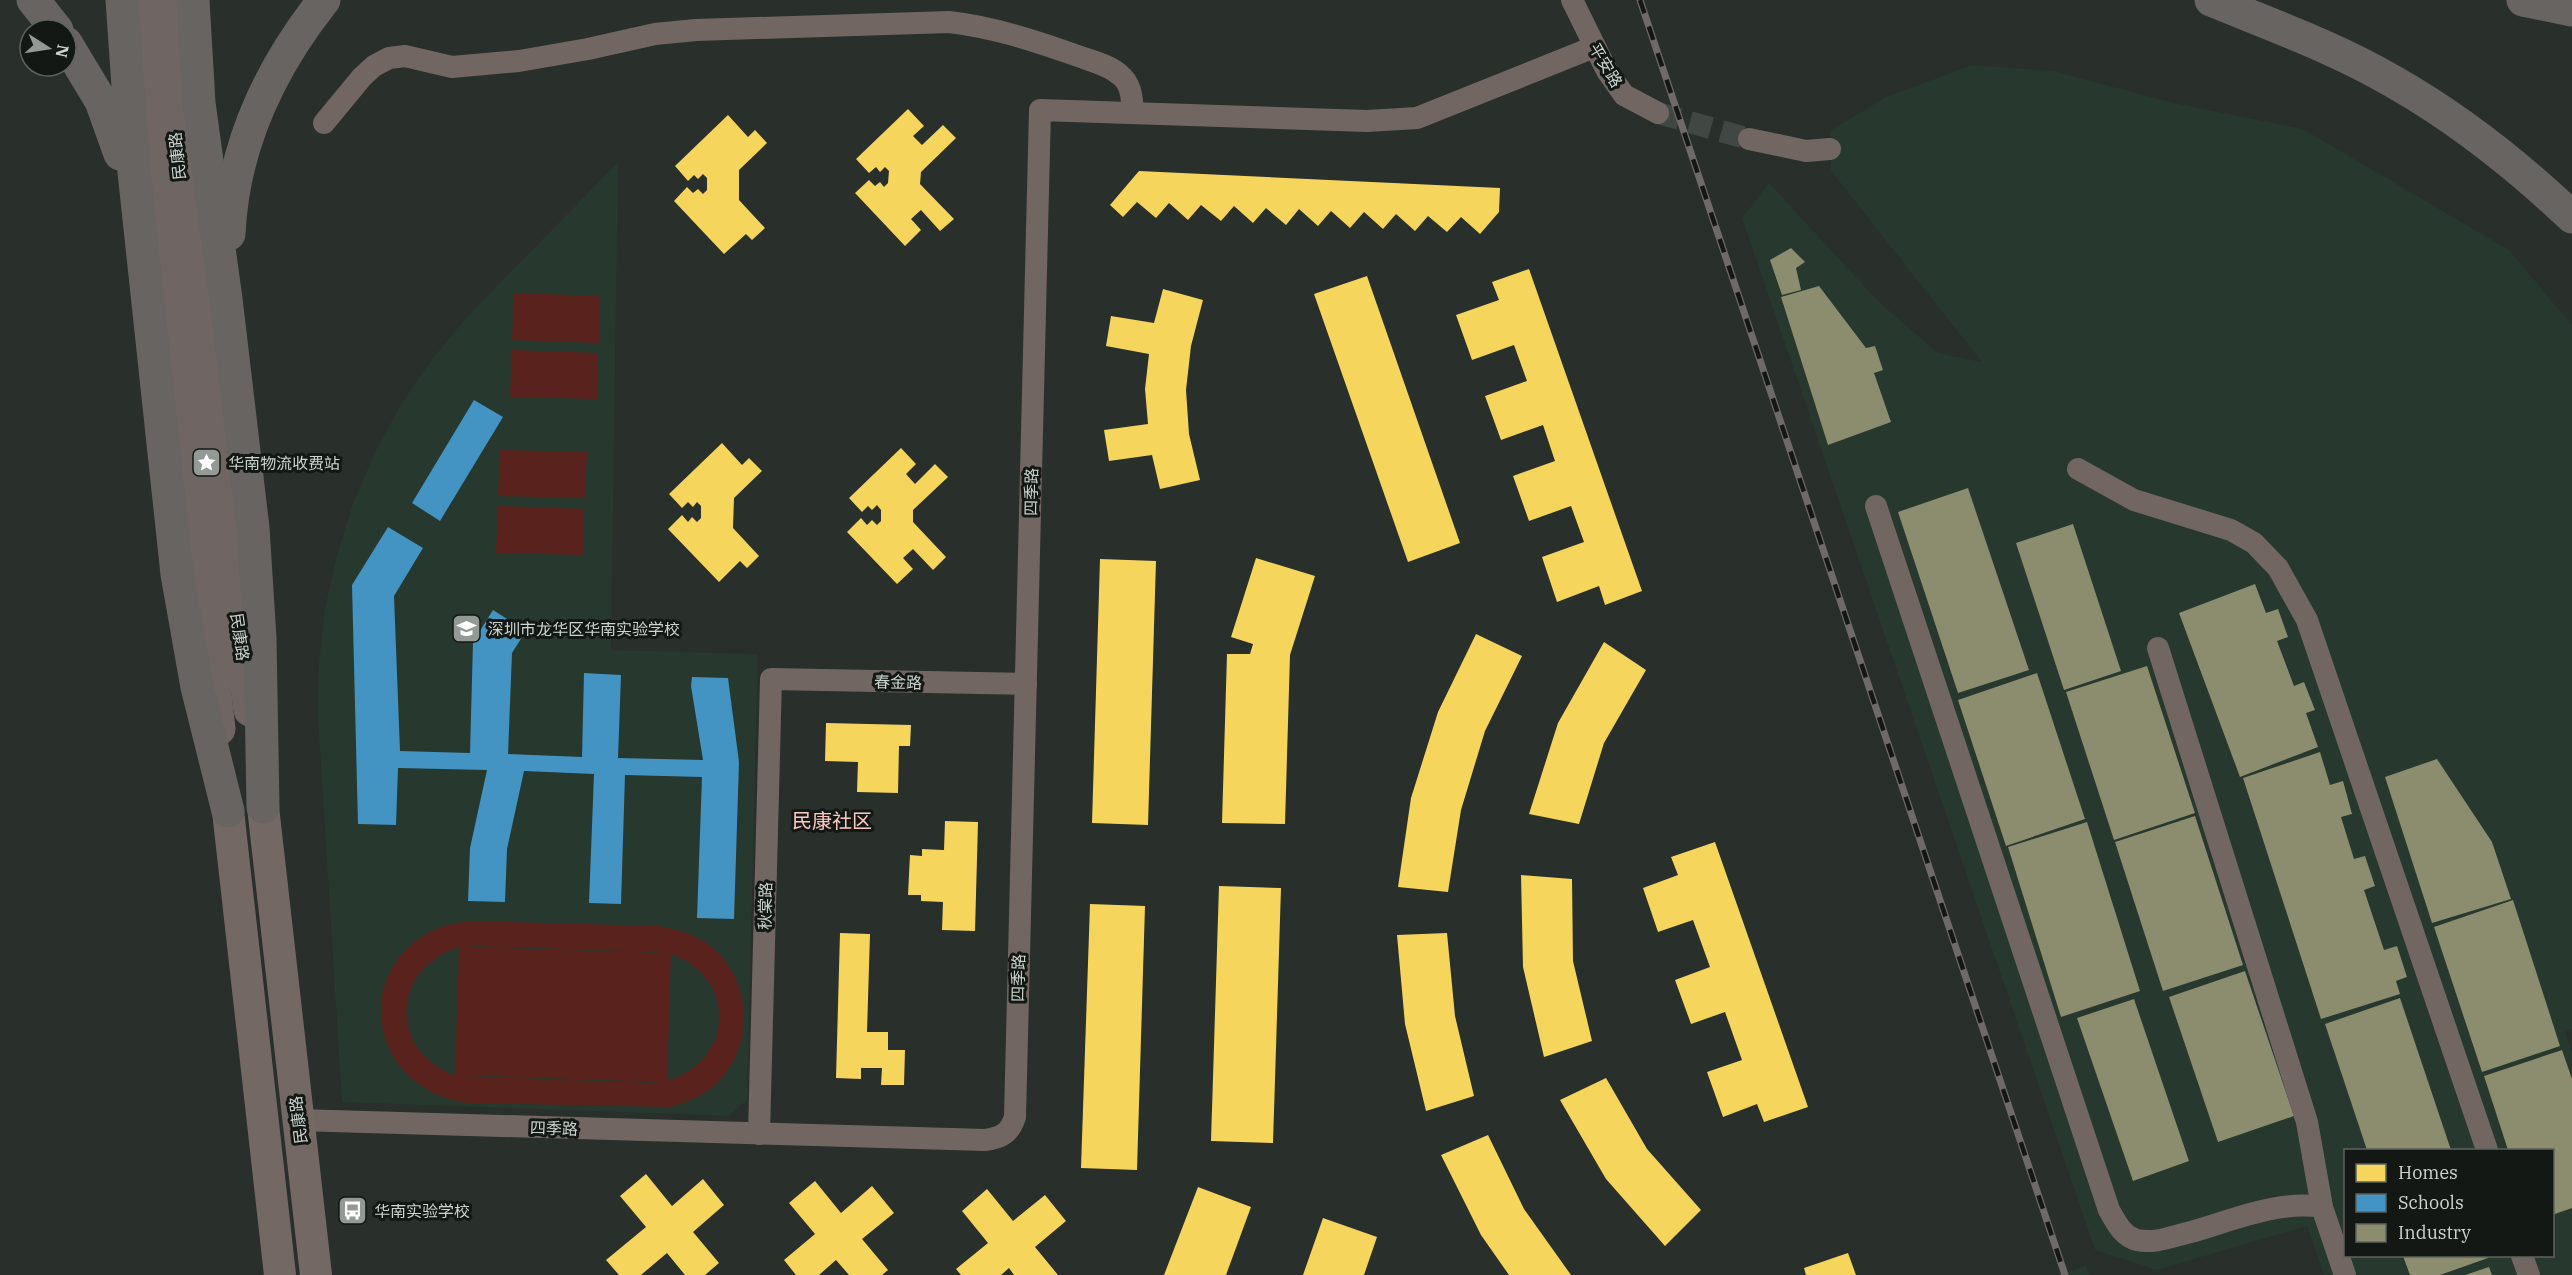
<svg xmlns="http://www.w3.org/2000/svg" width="2572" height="1275" viewBox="0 0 2572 1275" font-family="'IBM Plex Serif','Noto Sans SC',serif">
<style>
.built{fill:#27382e;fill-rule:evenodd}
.green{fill:#5a221d;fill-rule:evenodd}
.homes{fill:#f6d55c}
.schools{fill:#4393c3}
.industry{fill:#8c8c6e}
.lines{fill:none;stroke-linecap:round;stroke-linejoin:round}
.minor-tunnel{stroke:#414843;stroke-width:22;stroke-dasharray:22 11;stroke-linecap:butt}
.minor{stroke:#726662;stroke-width:22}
.secondary{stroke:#746865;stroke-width:32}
.primary{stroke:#6f6663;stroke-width:33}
.motorway{stroke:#686461;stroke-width:33}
.rail-casing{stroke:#6f6a67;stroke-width:7}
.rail{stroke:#131815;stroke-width:4.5;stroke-dasharray:14;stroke-linecap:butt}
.labels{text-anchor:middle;stroke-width:6;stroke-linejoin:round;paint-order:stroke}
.street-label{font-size:16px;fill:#ccd4ce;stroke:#131815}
.poi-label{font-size:16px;fill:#ccd4ce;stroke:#131815;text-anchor:start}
.quarter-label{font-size:20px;fill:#fbc8c0;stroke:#131815}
</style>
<rect width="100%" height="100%" fill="#292f2b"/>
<g class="built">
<path d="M1972,65l81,6 121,32 129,26 206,121 63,75v704l-7,3 7,20v223h-248l-17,-49 -150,44 -62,-20 -353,-1032 27,-35 111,120 58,50 44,9 -151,-191 -1,-40 56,-34zM2346,1150h206v106h-206z"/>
<path d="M618,162l-7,488 147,4 -11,446 -18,16 -387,-14 -24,-385 1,-54 6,-55 12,-53 16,-52 22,-51 26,-48 31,-45 35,-42z"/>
<path d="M2086,1266l3,9h-31z"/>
</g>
<g class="green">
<path d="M514,293l86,3 -1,47 -87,-3z"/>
<path d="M512,350l86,3 -1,46 -87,-2z"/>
<path d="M500,450l87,2 -2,46 -87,-2z"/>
<path d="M498,506l86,3 -1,46 -87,-2z"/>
<path d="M473,921l186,5c20,4 39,9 54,22 43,38 41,107 -4,142 -11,8 -25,13 -38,17l-204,-4c-119,-19 -112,-174 6,-182zM474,946l182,6 7,1 -195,-6zM459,947l-4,127 -1,1c-66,-25 -62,-107 5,-128zM671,954c67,24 63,107 -4,127zM463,1076v-1l196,7 -7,1z"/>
</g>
<g class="homes">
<path d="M908,109l16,17 -11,10 9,9 21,-20 13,13 -35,34 -1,12 34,35 -14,12 -19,-21 -10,9 10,11 -16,16 -50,-53 14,-13 6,6 5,-4 4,5 4,-4 1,-12 -4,-4 -5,5 -4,-5 -7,6 -13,-14z"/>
<path d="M728,115l20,22 7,-7 12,13 -28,27v30l26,28 -13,12 -6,-6 -22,20 -50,-53 13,-14 6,6 5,-4 5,5 4,-4v-12l-4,-4 -5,5 -4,-4 -6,6 -13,-15z"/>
<path d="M1139,171l361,17 -1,24 -19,22 -19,-17 -14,15 -19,-16 -13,15 -19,-17 -13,15 -19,-17 -14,16 -19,-17 -13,15 -19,-17 -13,16 -20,-17 -13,15 -19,-17 -13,15 -20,-16 -13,15 -19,-17 -13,15 -19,-16 -14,15 -13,-12z"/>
<path d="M1529,269l113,322 -37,14 -6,-19 -42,16 -15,-45 42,-15 -13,-36 -42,15 -16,-45 42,-15 -12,-36 -42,15 -16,-44 42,-15 -13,-36 -42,15 -16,-45 43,-15 -7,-18z"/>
<path d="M1367,276l93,267 -52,19 -94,-268z"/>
<path d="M1163,289l40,11 -12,46 -5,44 3,44 11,46 -40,9 -8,-34 -43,6 -5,-31 44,-6 -3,-35 4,-35 -43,-8 5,-30 43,7z"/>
<path d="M722,443l20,22 7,-7 13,13 -28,27 -1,30 26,28 -12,12 -7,-7 -21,21 -51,-53 14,-14 6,7 4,-5 5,5 4,-4v-12l-4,-4 -4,5 -5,-5 -6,6 -13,-14z"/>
<path d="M901,448l15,16 -10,10 9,10 20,-20 13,13 -35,33v12l33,35 -13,13 -20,-21 -10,9 10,11 -16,15 -50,-52 14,-14 6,7 5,-5 5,5 4,-4v-11l-4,-5 -5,5 -4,-4 -6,6 -13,-14z"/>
<path d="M1256,558l59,18 -25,79 -5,169 -63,-1 5,-169h23l3,-10 -22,-7z"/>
<path d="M1100,559l56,2 -8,264 -56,-2z"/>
<path d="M1476,634l46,22 -37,75 -24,79 -13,82 -50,-5 13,-89 27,-86z"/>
<path d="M1604,642l42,28 -42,73 -25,81 -50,-10 29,-91z"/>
<path d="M826,723l85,2 -1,21h-11l-1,47 -41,-1 1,-30 -33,-1z"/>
<path d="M945,821l33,1 -3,109 -33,-1 1,-28 -22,-1v-6h-13l2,-40 12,1v-7l22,1z"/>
<path d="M1715,842l93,265 -44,15 -7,-18 -34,13 -16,-45 35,-12 -17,-48 -34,12 -16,-44 35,-13 -17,-47 -35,12 -15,-44 35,-13 -7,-18z"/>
<path d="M1521,875l51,4 1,82 19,80 -48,16 -21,-90z"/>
<path d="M1219,886l62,2 -8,255 -62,-2z"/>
<path d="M1090,904l55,2 -8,264 -56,-2z"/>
<path d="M840,933l30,1 -3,98h21v18h17l-1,35h-23l1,-17h-21v11l-25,-1z"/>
<path d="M1447,933l8,83 19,80 -48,15 -21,-87 -8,-89z"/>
<path d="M1606,1078l41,71 54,61 -36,36 -59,-67 -46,-79z"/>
<path d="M1488,1135l36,74 47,66h-62l-28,-40 -40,-80z"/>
<path d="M646,1174l26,32 31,-27 21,26 -31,27 26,31 -14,12h-20l-18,-22 -26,22h-22l-13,-15 40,-33 -26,-31z"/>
<path d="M815,1181l26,32 31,-27 22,27 -32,26 26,31 -6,5h-33l-13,-15 -17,15h-23l-12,-15 31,-26 -26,-31z"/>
<path d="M1198,1187l53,20 -25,68h-62z"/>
<path d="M987,1189l26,32 32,-26 21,26 -31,26 23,28h-44l-5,-7 -8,7h-40l-5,-6 32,-26 -26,-32z"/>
<path d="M1323,1218l54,19 -13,38h-61z"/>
<path d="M1848,1253l8,22h-50l-2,-7z"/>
</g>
<g class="schools">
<path d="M474,400l29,17 -63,104 -28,-18z"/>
<path d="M388,527l35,21 -29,48 6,155 70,2 3,-111 20,-32 33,21 -14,22 -4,101 74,3 2,-84 37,2 -3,83 85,2 -12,-74 1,-9 36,1 11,84 -5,157 -37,-1 5,-141 -77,-2 -4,129 -32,-1 5,-129 -70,-3 -17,78 -2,53 -37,-1 2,-53 17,-78 -89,-2 -2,57 -38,-1 -6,-239z"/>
</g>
<g class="industry">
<path d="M1791,248l14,14 -9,6 5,22 -19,5 -12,-35z"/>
<path d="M1819,286l47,62 9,-2 8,24 -9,3 17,49 -63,23 -47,-148z"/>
<path d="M1968,488l61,182 -71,23 -60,-181z"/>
<path d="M2073,524l48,147 -57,19 -48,-147z"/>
<path d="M2255,584l11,29 12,-4 10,28 -11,4 17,45 10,-4 11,28 -9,3 12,34 -78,30 -61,-164z"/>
<path d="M2147,666l48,147 -81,27 -48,-148z"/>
<path d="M2037,673l48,146 -79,27 -48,-146z"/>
<path d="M2320,752l10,33 13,-4 9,33 -11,3 13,42 11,-3 10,30 -11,4 20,60 13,-4 10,31 -11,4 4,13 -79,25 -78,-241z"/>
<path d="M2437,759l55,83 19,57 -79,24 -47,-146z"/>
<path d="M2195,816l48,149 -80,26 -48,-149z"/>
<path d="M2087,822l53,169 -79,26 -53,-170z"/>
<path d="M2513,900l47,146 -78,26 -48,-145z"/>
<path d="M2245,971l49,145 -76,26 -49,-145z"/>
<path d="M2400,998l51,152h-84l-42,-126z"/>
<path d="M2134,999l55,162 -56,20 -56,-163z"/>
<path d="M2562,1050l10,29v129l-20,7v-65h-44l-24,-74z"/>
<path d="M2403,1256h84l1,2 -48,17h-30z"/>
<path d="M2489,1267l3,8h-27z"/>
</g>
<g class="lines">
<path class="minor-tunnel" d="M1658,113l91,26"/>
<g class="minor">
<path d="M1572,0l35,71 17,24 34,18"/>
<path d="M324,123l38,-46 12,-11 15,-8 16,-2 47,11 67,-6 69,-12 67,-15 41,-4 253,-8c44,5 87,19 129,34 14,5 31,9 42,19 12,9 12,25 13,38"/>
<path d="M1749,139l57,12 24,-2"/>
<path d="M2078,469l56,31 97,30 23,13 24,25 29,52 180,530"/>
<path d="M1876,506l233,704c7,12 13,26 28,30 18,4 36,-4 54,-8 42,-12 88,-32 131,-25"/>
<path d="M2158,648l149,474 15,85 23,68"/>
<path d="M298,1120l687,20c16,-2 25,-7 30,-23l25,-1007 327,11 50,-3 177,-71"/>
<path d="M759,1134l12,-455 255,5"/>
<path d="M2522,1256l7,19"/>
</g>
<g class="secondary">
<path d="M263,807l53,468"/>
<path d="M228,811l52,464"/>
</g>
<g class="primary">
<path d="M141,0l14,179 64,550"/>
<path d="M165,0l2,62 10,100 73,548"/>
</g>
<g class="motorway">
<path d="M33,0l24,30"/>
<path d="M122,0l12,172 43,402 20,113 31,124"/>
<path d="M193,0l6,103 27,196 27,229 7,110 3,169"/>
<path d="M2211,0c61,25 125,48 183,82 65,37 123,83 178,135"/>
<path d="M2523,0l49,10"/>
<path d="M66,43l35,58 19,53"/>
<path d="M229,234c4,-88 41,-166 95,-234"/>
</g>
<defs>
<path id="rail" d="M1640,0l425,1275"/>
</defs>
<use href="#rail" class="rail-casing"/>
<use href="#rail" class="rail"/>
</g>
<defs>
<symbol id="sight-square" viewBox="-11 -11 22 22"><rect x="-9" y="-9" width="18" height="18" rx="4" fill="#939a95" stroke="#131815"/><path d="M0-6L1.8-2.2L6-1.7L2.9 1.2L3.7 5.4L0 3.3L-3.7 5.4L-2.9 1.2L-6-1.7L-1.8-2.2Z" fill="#fff"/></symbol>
<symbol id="school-square" viewBox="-11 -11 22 22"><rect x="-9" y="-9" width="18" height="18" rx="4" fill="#939a95" stroke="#131815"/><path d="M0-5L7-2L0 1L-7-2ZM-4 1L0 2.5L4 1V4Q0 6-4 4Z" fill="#fff"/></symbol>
<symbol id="bus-square" viewBox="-11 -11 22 22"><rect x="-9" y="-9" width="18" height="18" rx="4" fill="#939a95" stroke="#131815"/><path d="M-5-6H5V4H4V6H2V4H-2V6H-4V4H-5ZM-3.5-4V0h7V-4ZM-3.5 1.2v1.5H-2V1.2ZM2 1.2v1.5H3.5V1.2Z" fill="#fff"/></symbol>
</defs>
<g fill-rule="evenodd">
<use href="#sight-square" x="190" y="446" width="33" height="33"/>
<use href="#school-square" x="450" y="612" width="33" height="33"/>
<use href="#bus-square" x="336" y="1194" width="33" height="33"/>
</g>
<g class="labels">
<g class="street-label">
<text transform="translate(1606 65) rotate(59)" y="6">平安路</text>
<text transform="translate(177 156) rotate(-96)" y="6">民康路</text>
<text transform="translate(1031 492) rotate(-89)" y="6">四季路</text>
<text transform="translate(240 637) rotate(82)" y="6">民康路</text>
<text transform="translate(898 682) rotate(1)" y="6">春金路</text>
<text transform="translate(765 906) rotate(-89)" y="6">秋棠路</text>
<text transform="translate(1018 978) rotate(-89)" y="6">四季路</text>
<text transform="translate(298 1120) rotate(-97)" y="6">民康路</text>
<text transform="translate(554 1128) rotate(2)" y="6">四季路</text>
</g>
<g class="poi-label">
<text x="228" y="469">华南物流收费站</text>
<text x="488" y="635">深圳市龙华区华南实验学校</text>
<text x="374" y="1217">华南实验学校</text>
</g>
<g class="quarter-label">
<text x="832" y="828">民康社区</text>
</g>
</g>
<rect x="2344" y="1149" width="210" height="108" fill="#131815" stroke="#5d635f" stroke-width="1.5"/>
<rect x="2356" y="1164" width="30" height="18" fill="#f6d55c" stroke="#5d635f" stroke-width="1.5"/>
<text x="2398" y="1179" font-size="18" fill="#ccd4ce">Homes</text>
<rect x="2356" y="1194" width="30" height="18" fill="#4393c3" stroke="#5d635f" stroke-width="1.5"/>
<text x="2398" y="1209" font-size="18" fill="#ccd4ce">Schools</text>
<rect x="2356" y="1224" width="30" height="18" fill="#8c8c6e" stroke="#5d635f" stroke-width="1.5"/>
<text x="2398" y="1239" font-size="18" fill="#ccd4ce">Industry</text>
<g transform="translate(48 48) rotate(102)"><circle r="28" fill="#131815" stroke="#5d635f" stroke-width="1.5"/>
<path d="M0-4.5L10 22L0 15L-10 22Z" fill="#939a95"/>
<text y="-9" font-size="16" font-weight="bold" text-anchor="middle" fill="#ccd4ce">N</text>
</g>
</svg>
